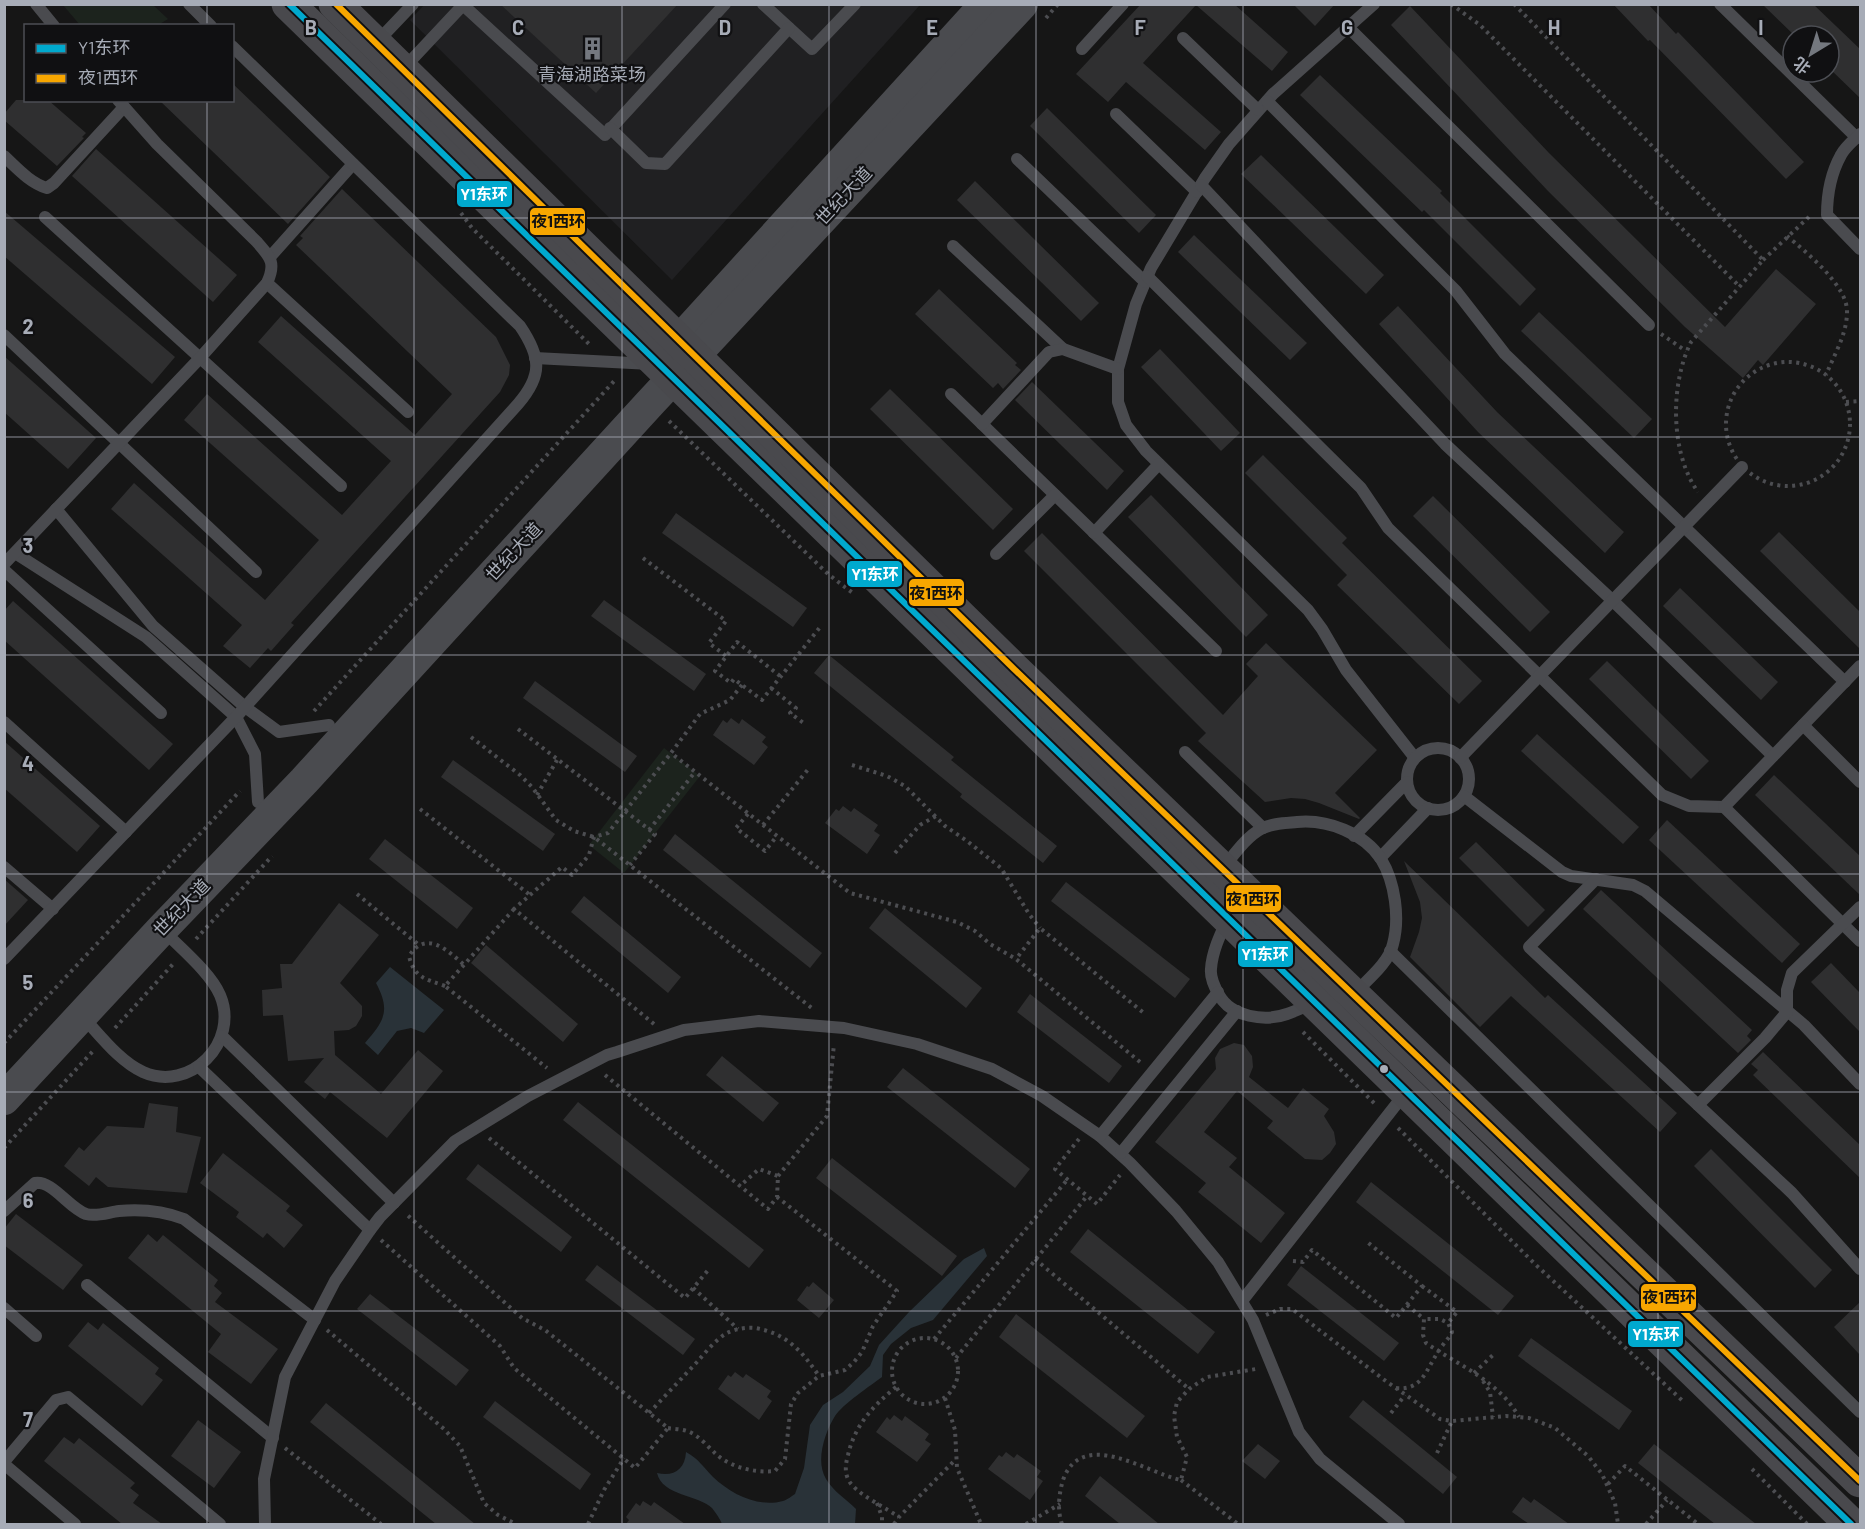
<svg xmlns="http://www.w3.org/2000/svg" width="1865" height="1529" viewBox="0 0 1865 1529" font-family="Barlow,'Noto Sans SC',sans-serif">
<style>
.built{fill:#202022}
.green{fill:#1c231d}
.water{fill:#293238}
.building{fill:#2f2f30}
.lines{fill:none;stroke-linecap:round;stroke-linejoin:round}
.path{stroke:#4c4d51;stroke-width:4;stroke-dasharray:3 4.5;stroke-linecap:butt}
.service{stroke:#4a4b4f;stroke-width:12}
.tertiary{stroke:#4a4b4f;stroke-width:32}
.secondary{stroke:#49494d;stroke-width:33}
.bus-1-casing{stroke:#101012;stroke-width:10}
.bus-2-casing{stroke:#101012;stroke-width:10}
.bus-1{stroke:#00a9ce;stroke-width:6}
.bus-2{stroke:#f7a600;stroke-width:6}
.grid{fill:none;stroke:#a7acb7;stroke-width:1.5;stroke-opacity:0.55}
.bus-dot{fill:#a7acb7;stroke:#101012;stroke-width:2}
.labels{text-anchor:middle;stroke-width:4.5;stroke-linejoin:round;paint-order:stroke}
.poi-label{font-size:18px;fill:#a7acb7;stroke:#101012}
.street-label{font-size:18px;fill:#a7acb7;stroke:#101012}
.grid-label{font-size:20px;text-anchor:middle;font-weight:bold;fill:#a7acb7;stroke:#101012;stroke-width:4.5;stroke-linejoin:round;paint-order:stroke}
.line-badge{stroke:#101012;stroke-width:2}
.badge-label{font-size:16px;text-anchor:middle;font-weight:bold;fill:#fff}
.pale-badge-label{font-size:16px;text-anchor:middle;font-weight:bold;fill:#111}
</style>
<rect width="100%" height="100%" fill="#161616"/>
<path class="built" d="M425,4l495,1 -248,275 -262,-260z"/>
<g class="green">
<path d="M63,5h90l15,14 -10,6h-78z"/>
<path d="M664,748l36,28 -76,97 -35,-28z"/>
</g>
<g class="water">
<path d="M390,967l54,43 -20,23 -13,-5 -14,3 -19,24 -13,-12c19,-22 26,-32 11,-60z"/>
<path d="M984,1248l3,8 -54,64 -22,8 -20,16 -8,11 -1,22c-12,9 -39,27 -47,39 -10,16 -20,45 -9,63 7,12 20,20 30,30l-1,15h-133c-2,-5 -6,-11 -10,-16 -13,-13 -50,-12 -55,-35 16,4 28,-3 29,-21 13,7 17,15 27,25 18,17 45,31 70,24 4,-1 9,-5 12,-7l9,-26 6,-43 13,-20 20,-13 27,-26 9,-21 30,-33 55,-53z"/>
</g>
<g class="building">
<path d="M500,4h178l-82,89z"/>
<path d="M1141,4h93l54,48 -16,19 -76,-66 -53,58 78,69 -16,18 -79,-68 -18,20 -32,-28z"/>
<path d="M1293,4h42l-20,22z"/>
<path d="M1613,4h35l28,30 2,-2 126,130 -18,17 -136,-139 -2,1z"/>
<path d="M1762,4h51l47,45v49l-31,-30v-32h-34z"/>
<path d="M1410,6l139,147 176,174 51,-58 40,35 -53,61 -5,-5 -15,18 -58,-51 -137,-136 -157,-166z"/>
<path d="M1320,75l122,116 -2,2 96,96 -16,17 -96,-96 -2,2 -122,-117z"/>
<path d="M232,83l98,94 -42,47 -129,-124h73z"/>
<path d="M16,100h32l38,33 -4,4 2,1 -27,28 -53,-46v-6z"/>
<path d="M1047,108l109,107 -17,18 -109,-107z"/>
<path d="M96,149l141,126 -24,27 -141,-126z"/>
<path d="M1261,155l123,120 -18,19 -125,-120z"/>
<path d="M975,181l124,122 -18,18 -124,-121z"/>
<path d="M342,189l154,148 14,28 -1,10 -9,17 -209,231 3,2 -23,26 -3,-3 -18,20 -27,-22 19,-21 -131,-116 23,-26 131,117 54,-60 -135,-120 23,-26 135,121 49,-54 -133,-119 23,-26 134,119 37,-41 -156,-149 7,-7 -3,-2z"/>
<path d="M4,211l171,146 -23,27 -148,-128z"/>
<path d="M1194,235l113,108 -17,17 -112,-108z"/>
<path d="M939,289l78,74 -2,2 6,5 -18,19 -5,-6 -5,5 -78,-74z"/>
<path d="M1398,306l99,106 127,120 -19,21 -127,-121 -99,-108z"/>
<path d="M1539,312l113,107 -18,19 -113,-107z"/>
<path d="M1160,349l80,84 -19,18 -80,-84z"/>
<path d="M4,356l92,82 -28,31 -64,-57z"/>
<path d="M1032,382l92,89 -17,19 -92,-90z"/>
<path d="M890,389l123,120 -20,21 -123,-121z"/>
<path d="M1263,455l84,83 -5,5 140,138 -23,23 -122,-119 10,-10 -102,-102z"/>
<path d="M1151,495l117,120 -22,22 -118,-120z"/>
<path d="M1433,496l117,116 -20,20 -117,-116z"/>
<path d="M676,513l131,95 -14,19 -131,-94z"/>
<path d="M1779,532l81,80v37l-100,-98z"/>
<path d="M1042,533l181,182 35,-39 -12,-12 20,-21 111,107 -42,43 25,25 -1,1 -40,-16 -14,-4 -14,-1 -26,4 -67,-61 8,-8 -182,-182z"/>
<path d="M1680,588l98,94 -17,18 -98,-94z"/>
<path d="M604,600l102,74 -12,17 -103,-75z"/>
<path d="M13,601l160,143 -24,26 -145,-130v-29z"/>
<path d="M829,655l125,102 -3,3 106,86 -14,17 -83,-66 2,-3 -148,-121z"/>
<path d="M1607,661l102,100 -18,18 -102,-100z"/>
<path d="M535,681l102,75 -12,16 -102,-74z"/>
<path d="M731,718l8,6 3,-5 24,18 -4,5 6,5 -14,18 -41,-30 10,-15 4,3z"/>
<path d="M1537,734l102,93 -16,17 -102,-93z"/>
<path d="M4,741l96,85 -23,26 -73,-64z"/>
<path d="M453,760l102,74 -12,17 -102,-74z"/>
<path d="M1774,775l86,81v39l-105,-100z"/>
<path d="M843,806l8,6 3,-4 24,17 -4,6 6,4 -13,19 -42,-31 11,-14 3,2z"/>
<path d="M1667,820l133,124 -18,19 -133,-123z"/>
<path d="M675,834l147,119 -12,15 -147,-118z"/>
<path d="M385,839l88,69 -16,21 -88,-70z"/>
<path d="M1476,842l69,68 -17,17 -69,-69z"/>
<path d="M1404,861l141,137 3,-3 129,118 -17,19 -149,-136 -31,31 -70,-70 9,-25 3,-14 -2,-16z"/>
<path d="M4,879l24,21 -24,26z"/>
<path d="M1066,882l124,97 -15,19 -124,-97z"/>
<path d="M1601,890l151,140 -5,6 4,4 -13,13 -155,-144z"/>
<path d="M584,896l97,81 -13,16 -97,-81z"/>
<path d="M339,903l40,32 -39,48 22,23v10l-6,10 -7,4 -15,1 1,24 46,39 37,-44 25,21 -56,67 -57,-46 -5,7 -21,-17 20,-24 -36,3 -5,-46 -20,1 -1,-26 20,-2 -2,-24h12z"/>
<path d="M885,908l97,80 -16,20 -97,-80z"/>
<path d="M486,945l92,79 -15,18 -92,-79z"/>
<path d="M1831,963l29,30v39l-49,-50z"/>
<path d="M1030,994l92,72 -13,17 -92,-71z"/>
<path d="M1234,1043l10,2 8,11 1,11 -4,10 39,31 15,-20 26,21 -5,7 10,16 2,12 -6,9 -8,7 -17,-1 -38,-31 6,-7 -36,-30 -33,41 33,26 -8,9 56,46 -24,30 -63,-51 8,-9 -51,-41 61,-73 -1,-11 5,-9z"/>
<path d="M1763,1052l97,93v33l-107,-103 5,-5 -7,-6z"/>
<path d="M722,1056l57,47 -16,19 -57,-47z"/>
<path d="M903,1068l127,101 -15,19 -128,-101z"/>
<path d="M578,1102l186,148 -15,18 -186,-148z"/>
<path d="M149,1103l29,4 -2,25 25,5 -14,56 -79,-6 -12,-10 -7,9 -25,-20 15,-19 5,4 23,-25 37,2z"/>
<path d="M1711,1149l121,121 -17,18 -121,-122z"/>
<path d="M223,1153l67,53 -4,5 17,14 -19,23 -17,-15 -4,5 -27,-21 3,-5 -39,-29z"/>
<path d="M832,1158l125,98 -15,20 -126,-98z"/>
<path d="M478,1164l94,73 -11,15 -95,-73z"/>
<path d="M1371,1182l143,114 -16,19 -142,-113z"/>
<path d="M16,1214l67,51 -20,25 -59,-45v-16z"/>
<path d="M1088,1229l127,103 -17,22 -128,-102z"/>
<path d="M148,1234l9,8 6,-7 55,45 -4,6 8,7 -7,9 63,47 -27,35 -43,-32 13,-18 -93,-76z"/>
<path d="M597,1265l98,74 -12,16 -98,-75z"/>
<path d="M1301,1266l98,77 -15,18 -97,-76z"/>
<path d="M813,1282l21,18 -15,18 -22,-18 10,-14 2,1z"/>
<path d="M370,1294l99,76 -13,16 -99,-77z"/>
<path d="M1860,1302v53l-26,-28z"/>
<path d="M1016,1314l129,102 -18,22 -128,-101z"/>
<path d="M88,1322l10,8 5,-7 56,45 -4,6 8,6 -21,26 -74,-60z"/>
<path d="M1531,1338l101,73 -13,19 -101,-74z"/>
<path d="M735,1372l8,6 3,-4 25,17 -4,6 5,4 -13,19 -41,-31 10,-14 3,2z"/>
<path d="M1363,1400l94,77 -14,17 -94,-77z"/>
<path d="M495,1401l96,73 -11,16 -97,-73z"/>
<path d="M326,1403l149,121h-39l-126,-102z"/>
<path d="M894,1415l8,6 3,-5 24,18 -4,6 6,4 -14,18 -41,-30 11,-15 3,3z"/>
<path d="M198,1420l43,32 -27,36 -43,-32z"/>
<path d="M64,1437l10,7 5,-6 56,45 -5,5 9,7 -6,8 29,21h-40l-78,-63z"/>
<path d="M1258,1444l22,17 -15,18 -23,-18z"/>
<path d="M1654,1444l102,80h-41l-77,-61z"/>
<path d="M1006,1452l8,6 3,-4 24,17 -4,6 6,4 -13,19 -42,-31 11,-14 3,2z"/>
<path d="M1100,1476l59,48h-39l-35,-28z"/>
<path d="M1523,1497l8,6 3,-4 35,25h-40l-17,-12z"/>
<path d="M643,1501l8,5 3,-4 31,22h-59l3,-4 -3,-3 10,-14 4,3z"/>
</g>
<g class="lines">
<g class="path">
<path d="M1451,4l29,21 259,261"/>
<path d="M1514,4l249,256 -72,82c-21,42 -21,111 7,150"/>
<path d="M1046,18l12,-14"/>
<path d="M461,213l11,15 118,117"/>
<path d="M1787,236c19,16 61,50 60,76 0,22 -13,43 -21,63"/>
<path d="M1763,260l48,-45"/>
<path d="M1661,334l25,17"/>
<circle cx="1788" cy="424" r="62"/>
<path d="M1846,402l14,-1"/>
<path d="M669,421l159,153 26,20"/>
<path d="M643,558l83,63 -17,22 17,13"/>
<path d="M780,676l-43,-34 -22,29 16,12 3,-4 28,21 59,-74"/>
<path d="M742,685l-12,15 -30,14 -29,39 179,140 107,29 18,9 15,13 26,15"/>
<path d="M771,688l25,20 -6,5 15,11"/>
<path d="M314,711l302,-332"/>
<path d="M518,729l137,105 -25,31"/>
<path d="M471,737l49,38 12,12 24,33 18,11 20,6 219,172"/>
<path d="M852,765l35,11 18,10 40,40 22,15 34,27 28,46 11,14"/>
<path d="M537,795l20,-35"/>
<path d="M420,809l110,86"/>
<path d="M748,814l-12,14 29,23 12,-15"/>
<path d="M763,825l47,-58"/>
<path d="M649,830l46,-58"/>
<path d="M895,853l25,-28 16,-9"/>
<path d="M357,894l62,51"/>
<path d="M514,909l-69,77 102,82"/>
<path d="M196,939l76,-83"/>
<path d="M445,986c-19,-7 -31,-8 -36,-30 17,-26 37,-7 54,8"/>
<path d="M654,1024l-140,-115 48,-42 10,8 17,-20 5,-18 14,-4 63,-80"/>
<path d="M115,1028l59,-65"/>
<path d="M1303,1032l73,73"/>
<path d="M4,1043l236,-252"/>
<path d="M1140,1062l-124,-103 24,-31 105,86"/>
<path d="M605,1075l163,134 9,-12 1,-21 -19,-7 -19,17"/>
<path d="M1398,1128l138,137 149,138"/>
<path d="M489,1138l196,160 24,-29"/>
<path d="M1079,1139l-24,30 42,35 23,-29"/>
<path d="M4,1148l89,-97"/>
<path d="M778,1176l49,-60 7,-72"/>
<path d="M381,1240l119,106 14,22 121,100 33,-40 -123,-98 -23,-12 -116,-104"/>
<path d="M1035,1259l154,130"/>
<path d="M1293,1261l10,1 9,-12 84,68 26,-32 -56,-45"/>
<path d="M1422,1286l35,26 -9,11"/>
<path d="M693,1288l45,41"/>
<path d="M1407,1305l17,14 -1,16 3,8c32,22 73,38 93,74"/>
<path d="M1266,1315l14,-6h12l91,70 57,40 12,2 54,-5 23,2 26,10 33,28 14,18 13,29 3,21"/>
<path d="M327,1330l117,99 16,17 24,57 14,12 18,9"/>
<circle cx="925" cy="1371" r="33"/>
<path d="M934,1339l133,-159"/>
<path d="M956,1358l131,-162"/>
<path d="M1474,1373l20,-19"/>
<path d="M1483,1381l7,11 3,25"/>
<path d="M896,1387c-24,20 -41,38 -48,68 -3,11 -4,21 4,30 11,12 34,23 47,32"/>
<path d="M1396,1388c26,3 30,-18 42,-36 4,-7 10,-12 14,-20l-4,-9 -8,-4h-16"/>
<path d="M945,1398l10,32 2,38 24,56"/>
<path d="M649,1413c16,-17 32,-34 48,-51 9,-10 19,-23 30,-29 8,-4 19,-6 28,-5 31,5 47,23 64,48"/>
<path d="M1391,1413l14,-18"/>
<path d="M668,1428c6,1 13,1 19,3 12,4 21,16 30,24 16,13 38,18 58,16l10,-12 6,-55 7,-11 21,-17 26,-6 9,-8 8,-10 11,-26 24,-35 -120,-94"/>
<path d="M285,1448l96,76"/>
<path d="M1437,1453l15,-32"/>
<path d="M1752,1469l55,55"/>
<path d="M1181,1480l57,44"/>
<path d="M1608,1484l17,-18 73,58"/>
<path d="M877,1503l5,14v7"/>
<path d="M588,1524l16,-34 20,-32"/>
<path d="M894,1524l5,-7 57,-58"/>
<path d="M1026,1524l34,-20"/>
<path d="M1062,1524c-5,-13 -3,-31 1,-44 19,-53 84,-7 118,0l6,-23 -10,-20 -3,-21 3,-14 12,-13 18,-12 49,-8"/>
<path d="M1646,1524l21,-24"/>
</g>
<g class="service">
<path d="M36,4l18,22"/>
<path d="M189,4l22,22"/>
<path d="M763,4l49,45 43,-45"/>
<path d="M1374,4l-101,90 -44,50 -24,34 -54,90 -15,36 -18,65v33l8,23 20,26 162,159 14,19 24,41 69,88"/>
<path d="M1720,4l137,134"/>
<path d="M463,5l142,130 120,-131"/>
<path d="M1348,27l301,298"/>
<path d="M1183,38l75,72"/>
<path d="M376,43l37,-39"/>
<path d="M1082,49l41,-45"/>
<path d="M403,69l61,-65"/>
<path d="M1267,101l189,190 49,63 340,328"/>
<path d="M1116,114l81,78"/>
<path d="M610,128l36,35 19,1 124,-136"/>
<path d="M1860,134c-6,6 -15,13 -19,21 -10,18 -14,40 -14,60l33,34"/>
<path d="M4,156c13,12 26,27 43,32l7,-5 70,-76"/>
<path d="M1017,159l128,123"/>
<path d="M1201,185l244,259 167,156 161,156"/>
<path d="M45,217l296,269"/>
<path d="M953,246l110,103"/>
<path d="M270,257l83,-93"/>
<path d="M1147,276l214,212 27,40 274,267 27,11 35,1"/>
<path d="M267,283l141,129"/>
<path d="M4,335l252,237"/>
<path d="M535,358l116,6"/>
<path d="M951,394l265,257"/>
<path d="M982,424l67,-72 14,-3 55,20"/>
<path d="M56,509l97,117 92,81 34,25 50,-7"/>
<path d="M1094,533l65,-69"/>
<path d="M15,553l131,84 90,80 19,37 3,48"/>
<path d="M996,554l59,-59"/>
<path d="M4,564l196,-206 67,-75c9,-20 4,-25 -10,-41l-100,-98 -39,-44"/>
<path d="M4,570l157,143"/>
<path d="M1860,666l-136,141 136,134"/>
<path d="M4,722l122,110"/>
<path d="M1803,725l57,57"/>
<circle cx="1438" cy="779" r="31"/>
<path d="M1185,752l78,76"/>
<path d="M1460,758l282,-291"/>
<path d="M1464,796l98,76 9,4 62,9 12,6 159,134 56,59"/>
<path d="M1354,836l53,-54"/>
<path d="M1380,858l48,-50"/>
<path d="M4,867l49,42"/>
<path d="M1223,868c11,-13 23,-31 38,-39 11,-6 24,-6 36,-7 30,-3 67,11 84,37 14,23 19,59 12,85 -4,19 -26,36 -39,50"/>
<path d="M1596,879l-67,68 263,246 68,76"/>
<path d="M1227,920c-7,15 -15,32 -16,49 -1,9 4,19 8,26 12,22 46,27 68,19 9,-3 17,-7 26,-11"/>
<path d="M1390,951l470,461"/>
<path d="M4,959l232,-242 282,-313c25,-29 23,-47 2,-78l-288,-280"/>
<path d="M82,1016c18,19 37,45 61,56 47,21 97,-30 77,-77 -10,-23 -40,-47 -57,-65"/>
<path d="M222,1036l172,167"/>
<path d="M199,1067l171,163"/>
<path d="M1698,1105l67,-67 22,-26v-22l5,-17 68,-66"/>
<path d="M1100,1136l30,27 46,48 42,51 35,58 46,112 21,27 79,65"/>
<path d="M1121,1153l116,-142"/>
<path d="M4,1211l31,-28c17,-3 34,25 51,31 11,3 23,-2 33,-3 22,-2 44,0 65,8l131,101"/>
<path d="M87,1285l186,153"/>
<path d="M1242,1301l164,-209"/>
<path d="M4,1308l32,28"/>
<path d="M4,1462l52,-62 12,-3 152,127"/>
<path d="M4,1464l71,60"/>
<path d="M265,1524l-1,-45 21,-102 50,-96 35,-51 10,-13 75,-76 73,-45 79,-41 10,-3 67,-22 75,-9 85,7 73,16 75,25 50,27 58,40 118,-144"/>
</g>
<g class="tertiary">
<path d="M689,330l297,-326"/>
<path d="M4,1099l158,-170 142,-148 346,-378 372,-399"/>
</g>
<g class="secondary">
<path d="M288,4l1563,1520"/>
<path d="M335,4l679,665 846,812"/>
</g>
<defs>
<path id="bus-1" d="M289,4l1562,1520"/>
<path id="bus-2" d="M336,4l678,665 846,812"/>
</defs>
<use href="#bus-1" class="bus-1-casing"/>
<use href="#bus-2" class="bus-2-casing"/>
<use href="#bus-1" class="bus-1"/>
<use href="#bus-2" class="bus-2"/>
</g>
<path class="grid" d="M207,4v22M414,4v1520M622,4v1520M829,4v1520M1036,4v1520M1243,4v1520M1451,4v1520M1658,4v1520M207,100v1424M4,218h1856M4,437h1856M4,655h1856M4,874h1856M4,1092h1856M4,1311h1856"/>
<defs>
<symbol id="building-bare" viewBox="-9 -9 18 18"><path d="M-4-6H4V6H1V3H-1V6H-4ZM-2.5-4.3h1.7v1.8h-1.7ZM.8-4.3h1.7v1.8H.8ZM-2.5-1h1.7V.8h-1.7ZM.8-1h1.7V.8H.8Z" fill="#74787f" stroke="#101012" stroke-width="2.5" paint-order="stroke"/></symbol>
</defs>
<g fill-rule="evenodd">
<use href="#building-bare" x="576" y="32" width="33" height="33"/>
</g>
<circle class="bus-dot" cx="1384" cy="1069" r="5"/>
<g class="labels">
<g class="poi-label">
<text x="592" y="81">青海湖路菜场</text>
</g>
<g class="street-label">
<text transform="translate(844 196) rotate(-47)" y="6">世纪大道</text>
<text transform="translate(514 552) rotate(-47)" y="6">世纪大道</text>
<text transform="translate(182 908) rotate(-46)" y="6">世纪大道</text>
</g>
</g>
<g class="grid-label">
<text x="311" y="35">B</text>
<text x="518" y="35">C</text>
<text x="725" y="35">D</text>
<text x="932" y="35">E</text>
<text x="1140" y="35">F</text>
<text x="1347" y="35">G</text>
<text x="1554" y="35">H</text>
<text x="1761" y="35">I</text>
<text x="28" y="334">2</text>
<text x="28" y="553">3</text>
<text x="28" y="771">4</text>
<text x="28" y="990">5</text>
<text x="28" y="1208">6</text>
<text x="28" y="1427">7</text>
</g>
<g class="line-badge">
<rect x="456" y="180" width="57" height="28" rx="6" fill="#00a9ce"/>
<rect x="529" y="207" width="57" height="29" rx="6" fill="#f7a600"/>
<rect x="846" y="560" width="57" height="28" rx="6" fill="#00a9ce"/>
<rect x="908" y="578" width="57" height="29" rx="6" fill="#f7a600"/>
<rect x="1225" y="884" width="57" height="29" rx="6" fill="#f7a600"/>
<rect x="1237" y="940" width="57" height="28" rx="6" fill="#00a9ce"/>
<rect x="1640" y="1283" width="57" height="29" rx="6" fill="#f7a600"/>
<rect x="1627" y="1320" width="57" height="28" rx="6" fill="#00a9ce"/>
</g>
<g class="badge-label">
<text x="484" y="200">Y1东环</text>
<text x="875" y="580">Y1东环</text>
<text x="1265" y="960">Y1东环</text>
<text x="1656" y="1340">Y1东环</text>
</g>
<g class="pale-badge-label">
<text x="558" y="227">夜1西环</text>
<text x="936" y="599">夜1西环</text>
<text x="1253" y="905">夜1西环</text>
<text x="1669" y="1303">夜1西环</text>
</g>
<rect width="1865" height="1529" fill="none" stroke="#a7acb7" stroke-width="12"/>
<rect x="24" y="24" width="210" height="78" fill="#101012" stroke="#4c4e54" stroke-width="1.5"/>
<rect x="36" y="44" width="30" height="9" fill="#00a9ce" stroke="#4c4e54" stroke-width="1.5"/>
<text x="78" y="54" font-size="18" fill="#a7acb7">Y1东环</text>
<rect x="36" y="74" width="30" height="9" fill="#f7a600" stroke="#4c4e54" stroke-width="1.5"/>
<text x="78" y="84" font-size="18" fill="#a7acb7">夜1西环</text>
<g transform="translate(1811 54) rotate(218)"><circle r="28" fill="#101012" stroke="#4c4e54" stroke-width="1.5"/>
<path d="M0-4.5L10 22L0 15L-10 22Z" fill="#74787f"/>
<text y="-9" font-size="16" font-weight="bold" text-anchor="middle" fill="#a7acb7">北</text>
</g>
</svg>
